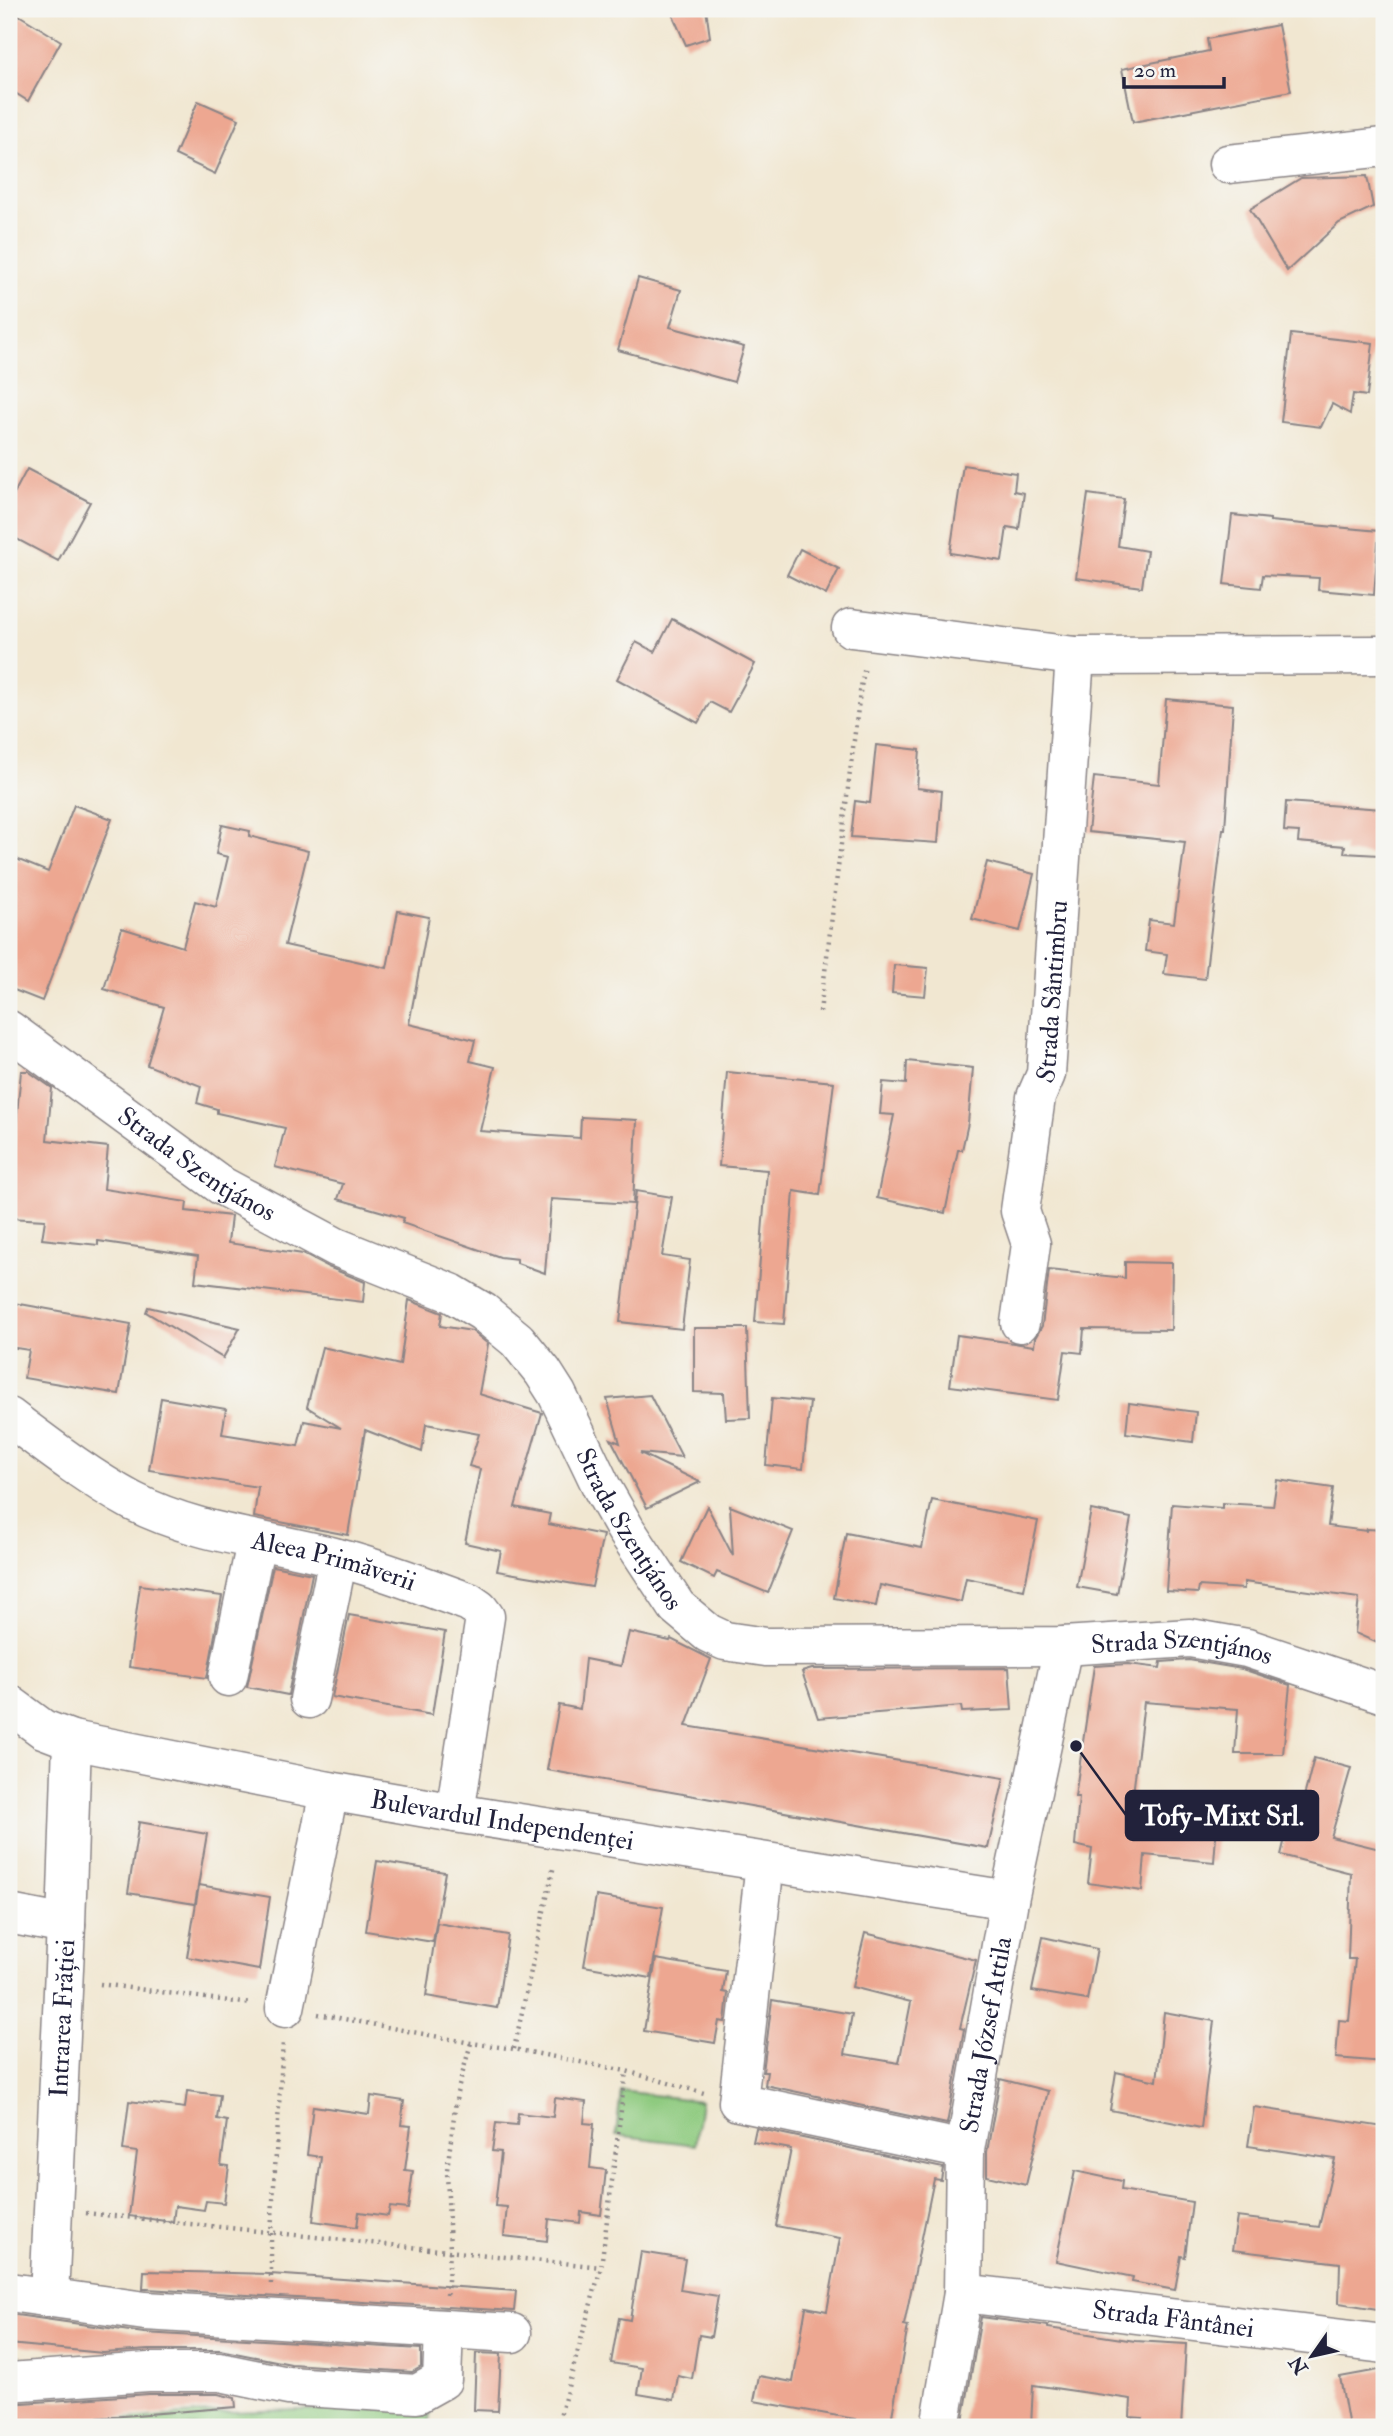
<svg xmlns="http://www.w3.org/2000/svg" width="1393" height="2436" viewBox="0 0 1393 2436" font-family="'IM FELL Double Pica',serif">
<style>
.green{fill:#8eca7f;stroke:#58765d;stroke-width:2}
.building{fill:#eda791}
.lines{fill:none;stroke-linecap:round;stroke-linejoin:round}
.minor-casing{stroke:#8a8486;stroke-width:41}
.path{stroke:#8a8486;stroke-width:4.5;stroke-dasharray:2 5;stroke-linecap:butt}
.minor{stroke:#fff;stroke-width:38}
.labels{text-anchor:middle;stroke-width:6;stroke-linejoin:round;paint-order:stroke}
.street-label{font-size:26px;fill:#22223b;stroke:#f6f6f2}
.leader{fill:none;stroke:#22223b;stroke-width:2.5}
.callout-dot{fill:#22223b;stroke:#f6f6f2;stroke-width:2.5}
.callout{fill:#22223b;stroke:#22223b;stroke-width:2.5}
.callout-label{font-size:28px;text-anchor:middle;font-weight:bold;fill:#fff}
</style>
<rect width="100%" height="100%" fill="#f6f6f2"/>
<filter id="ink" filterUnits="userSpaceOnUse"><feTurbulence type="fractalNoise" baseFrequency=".0143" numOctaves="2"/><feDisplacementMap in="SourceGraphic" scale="14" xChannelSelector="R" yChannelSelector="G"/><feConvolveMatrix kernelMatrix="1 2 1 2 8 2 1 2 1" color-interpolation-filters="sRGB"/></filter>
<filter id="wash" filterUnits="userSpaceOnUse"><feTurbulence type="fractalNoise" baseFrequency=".00686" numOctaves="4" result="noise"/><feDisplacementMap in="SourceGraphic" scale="28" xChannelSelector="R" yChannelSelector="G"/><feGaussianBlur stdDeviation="1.57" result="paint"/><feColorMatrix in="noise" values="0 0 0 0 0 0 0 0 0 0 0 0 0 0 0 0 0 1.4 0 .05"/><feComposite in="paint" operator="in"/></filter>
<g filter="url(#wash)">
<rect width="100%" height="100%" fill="#f1e7d1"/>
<g class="green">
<path d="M621,2091l80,10 -6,44 -79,-10z"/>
<path d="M413,2407l17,1 -1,19h-420l217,-15z"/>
</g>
<g id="blocks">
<g class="building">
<path d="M9,9l52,32 -33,60 -19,-12z"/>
<path d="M670,9h36l4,28 -24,8z"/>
<path d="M1278,25l13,66 -158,31 -11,-53 87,-18 -2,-12z"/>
<path d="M198,101l41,18 -24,55 -40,-19z"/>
<path d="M1367,176l6,31 -34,16 -52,48 -37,-62 51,-31z"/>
<path d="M638,278l43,12 -11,37 74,20 -10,35 -116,-32z"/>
<path d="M1291,334l82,9 -6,53 -14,-2 -3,20 -18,-10 -11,23 -40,-5z"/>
<path d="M963,465l53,8 -2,18 10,2 -5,36 -12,-2 -5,34 -52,-8z"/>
<path d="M27,469l63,33 -32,59 -49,-26v-32z"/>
<path d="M1088,494l36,5 -6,47 29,5 -5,36 -66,-9z"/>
<path d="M1232,515l38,4v2l109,10 -5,64 -56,-5 1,-12 -56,-3 -2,13 -37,-4z"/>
<path d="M800,549l39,20 -13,26 -39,-20z"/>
<path d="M672,619l83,45 -26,48 -19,-10 -12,21 -81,-44 19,-37 19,10z"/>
<path d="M1166,699l67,6 -8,124h-2l-18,150 -41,-5 3,-20 -22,-3 4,-31 25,3 11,-81 -97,-10 6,-55 65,7z"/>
<path d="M876,745l44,5 -3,38 25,3 -4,52 -87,-6 4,-36 15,2z"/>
<path d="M1286,802l96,7 -3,46 -35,-2 1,-7 -47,-4 1,-10 -15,-1z"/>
<path d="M74,805l38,14 -70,182 -33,-13v-132l39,16z"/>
<path d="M222,825l28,6 -1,5 59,15 -23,94 102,23 11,-57 31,6 -20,107 66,16 -5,21 25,6 -15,64 100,7 1,-21 56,3 -4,84 -82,-5 -6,74 -28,-10v-4l-17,-2 -98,-34 2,-5 -66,-19 5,-15 -68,-17 10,-39 -68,-15v-4l-20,-6 4,-17 -54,-21 17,-58 -60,-18 18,-61 61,19 12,-46 21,6 12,-50 -12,-3z"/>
<path d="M987,862l47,12 -14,57 -48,-12z"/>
<path d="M894,965l34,3 -3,28 -33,-3z"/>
<path d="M907,1061l66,7 -5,55 -6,27h-4l-13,63 -68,-15 17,-83 -14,-1 3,-32 23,2z"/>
<path d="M21,1071h7l24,17 -5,52 61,7 -4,42 83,13 -1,9 45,5 -3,27 75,11 25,13 37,15 -2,20 -168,-20 3,-26 -100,-15v4l-56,-6 3,-19 -36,-2v-61h4z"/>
<path d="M727,1072l107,10 -14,113 -26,-4 -10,133 -29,-2 12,-152 -48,-4z"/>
<path d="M636,1191l36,6 -10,59 28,4 -8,69 -62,-7z"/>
<path d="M1125,1262l47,1 -1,67 -87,-1 -2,24 -17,-2 -7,49 -108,-14 7,-51 77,11 1,-8 7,-12 7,-56 76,8z"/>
<path d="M409,1300l33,13 -2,13 32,5 16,13 -9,50 63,19 -27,94 35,7 -2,10 55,11 -11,52 -95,-16 4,-20 -36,-8 15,-74 -11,-3 10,-32 -53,-10 -4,28 -57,-22 -17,105 -94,-18 4,-30 -109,-17 12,-72 65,11 -4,25 76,12 6,-25 37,7 -34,-21 15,-60 78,18z"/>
<path d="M9,1302l122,22 -12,70 -95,-16 5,-28 -20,-3z"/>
<path d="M148,1307l92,21 -17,30 -77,-46z"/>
<path d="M694,1328h53l3,90 -24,1 -2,-26 -30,-1z"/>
<path d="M650,1395l32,62 -42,-4 60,29 -53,26 -36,-69 9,4 -13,-44z"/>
<path d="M772,1398l38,4 -7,67 -37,-4z"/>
<path d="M1129,1403l67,9 -3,30 -67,-9z"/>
<path d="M1277,1480l56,8 -5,38 38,5 1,-2 17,1v116l-29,-13 4,-35 -115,-16v7l-45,-3 -1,7 -32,-2 6,-87 50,4v-5l51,3z"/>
<path d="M932,1500l106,21 -14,69 -58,-12 -5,24 -81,-17 -4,21 -42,-8 12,-65 76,15z"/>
<path d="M707,1506l26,50 -3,-50 63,25 -25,62 -51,-21 -3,6 -33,-16z"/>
<path d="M1091,1510l40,8 -14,76 -40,-7z"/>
<path d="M273,1566l39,8 -24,121 -41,-8z"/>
<path d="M140,1585l82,11 -15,82 -78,-11z"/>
<path d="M349,1615l96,17 -13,83 -100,-18z"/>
<path d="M629,1632l41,9 1,-2 40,20 -25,67 318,52 -16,70 -441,-78 12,-65 21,4 5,-50 36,7z"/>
<path d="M1189,1660l53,9 48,16 -7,69h-48l3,-45 -94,-7 -13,109 86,12 -3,39 -69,-7 -3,36 -54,-8 4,-34 -17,-4 4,-48h-4l19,-131 34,-2 32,4 1,-6z"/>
<path d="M1009,1668l3,42 -50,2 -1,-6 -143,12 -16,-46 10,-3z"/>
<path d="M1314,1758l37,10 -20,69 53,13v212l-48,-4 3,-38 10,1 6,-62h-7l3,-86 -70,-18 7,-29 8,2z"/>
<path d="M139,1822l68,12 -12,70 -67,-11z"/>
<path d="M377,1861l68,11 -12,70 -67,-11z"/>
<path d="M199,1885l71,12 -11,73 -72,-13z"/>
<path d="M596,1896l67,11 -12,71 -67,-12z"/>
<path d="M437,1923l71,12 -11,73 -71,-12z"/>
<path d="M865,1933l111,27 -16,68 4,1 -17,95 -182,-39 2,-13h-4l9,-72 80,14 -7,40 54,9 12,-61 -59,-15z"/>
<path d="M1043,1937l54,12 -10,51 -55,-9z"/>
<path d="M656,1959l70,12 -3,21 5,1 -3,29 -6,-1 -4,22 -71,-12z"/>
<path d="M1164,2012l50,9 -13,107 -91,-18 6,-38 41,9z"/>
<path d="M1000,2079l48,12 -22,94 -39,-9v-24z"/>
<path d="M187,2091l33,4 -3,24 10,2 -6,44 8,1 -5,37 -18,-2 -2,9 -29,-4 -2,16 -44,-6 8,-64 -14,-2 6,-49 56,7z"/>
<path d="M371,2096l33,5 -3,24 10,1 -6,44 8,1 -5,38 -18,-2 -2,9 -29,-4 -2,15 -44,-6 8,-64 -14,-2 6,-49 56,8z"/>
<path d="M555,2098l31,4 -2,21 10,1 -4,44 16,2 -5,45 -20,-3 -1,11 -31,-4 -2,22 -43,-5 3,-29 -12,-1 6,-54 -9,-1 4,-28 21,2 1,-12 35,4z"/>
<path d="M1254,2107l130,20v183l-45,-7 1,-40 -108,-13 5,-33 82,10 16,-68 -87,-13z"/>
<path d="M756,2128l187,40 -2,12 -7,-1 -30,146 4,1 -18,101h-36l1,-8 -101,-18 5,-25 34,6 13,-75 21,4 13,-73 -64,-12 15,-77 -38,-7z"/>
<path d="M1075,2171l47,10 -1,9 71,12 -7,55 -4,-1 -6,34 -43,-8 1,-5 -77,-16z"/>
<path d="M641,2252l44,7 -5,31 38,6 -7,41 -12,-2 -7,44 -14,-3 -4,24 -36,-6 4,-26 -31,-5 8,-45 11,2z"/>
<path d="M144,2271l126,3 246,17 -2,20 -367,-22h-4z"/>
<path d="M9,2314l135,19 277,16v18l-9,5 -121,-8 -71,-14h-72l-45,3 -94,-9z"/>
<path d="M981,2317l61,8 6,1v2l87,13 51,3 -5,83h-41l2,-9 -12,-1 1,-18 -98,-14 -2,42h-69z"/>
<path d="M476,2353l25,1 -3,57 -24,-1z"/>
<path d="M1384,2369v54l-35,4 -9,-50z"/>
<path d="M149,2394h69l17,4 1,9 -227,18v-21z"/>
</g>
</g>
</g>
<g filter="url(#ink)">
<use href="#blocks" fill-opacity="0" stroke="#8a8486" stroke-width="2"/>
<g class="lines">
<defs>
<g id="minor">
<path d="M1228,164l156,-17"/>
<path d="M851,628l224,28 309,-1"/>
<path id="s1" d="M9,1030l213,156 114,61 115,46 32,19 34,28 26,32 14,22 45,94 24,42 51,77 31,26 17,8 41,6 297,-1 127,-8 57,10 137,46"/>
<path id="s2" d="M1020,1323l11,-79 -11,-33 16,-114 10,-23 29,-418"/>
<path id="s3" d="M9,1417c40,30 79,60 123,84 66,34 136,38 206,57 44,11 88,29 131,44l10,7 6,8 -30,196"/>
<path d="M228,1677l28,-135"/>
<path d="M309,1699l29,-141"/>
<path id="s4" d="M9,1704l34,25 29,11 257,51 126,22 554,87"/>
<path d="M765,1863l-27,239 227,48"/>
<path d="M9,1914l57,11"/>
<path d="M285,2008l44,-217"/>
<path d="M9,2292l136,19 367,22"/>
<path id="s5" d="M963,2293l421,51"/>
<path id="s6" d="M49,2298l17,-373 6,-185"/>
<path d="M9,2382l139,-10h72l68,14 129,8 25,-14 2,-51"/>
<path id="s7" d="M940,2427l23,-134 2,-143 44,-250 54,-254"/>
</g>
</defs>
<use href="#minor" class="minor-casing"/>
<g class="path">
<path d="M820,1012l40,-320 5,-26"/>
<path d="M100,1984l151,20"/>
<path d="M318,2014l153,29 43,6 112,22 78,22"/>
<path d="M514,2049l40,-184"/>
<path d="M86,2213l515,54"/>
<path d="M271,2284v-51l12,-191"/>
<path d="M447,2295l3,-43 -3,-82 10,-77 14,-50"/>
<path d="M557,2427l44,-160 25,-196"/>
</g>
<use href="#minor" class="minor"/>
</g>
</g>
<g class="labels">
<g class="street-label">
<text dy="9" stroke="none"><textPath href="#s2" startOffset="338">Strada Sântimbru</textPath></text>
<text dy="9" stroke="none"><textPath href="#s1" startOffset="231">Strada Szentjános</textPath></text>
<text dy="9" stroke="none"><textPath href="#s1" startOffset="819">Strada Szentjános</textPath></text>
<text dy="9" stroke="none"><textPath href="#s3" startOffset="360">Aleea Primăverii</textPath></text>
<text dy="9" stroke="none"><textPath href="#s1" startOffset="1428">Strada Szentjános</textPath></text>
<text dy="9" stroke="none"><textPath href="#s4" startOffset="511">Bulevardul Independenței</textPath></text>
<text dy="9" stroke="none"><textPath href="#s6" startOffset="280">Intrarea Frăției</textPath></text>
<text dy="9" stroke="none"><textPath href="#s7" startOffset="396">Strada József Attila</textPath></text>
<text dy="9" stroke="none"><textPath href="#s5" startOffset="212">Strada Fântânei</textPath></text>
</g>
</g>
<path class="leader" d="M1076 1746L1126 1815"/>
<circle class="callout-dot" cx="1076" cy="1746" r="7"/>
<rect class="callout" x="1126" y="1791" width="192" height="49" rx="7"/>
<g class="callout-label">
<text x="1222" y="1825">Tofy-Mixt Srl.</text>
</g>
<rect width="1393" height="2436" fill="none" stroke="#f6f6f2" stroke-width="35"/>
<g transform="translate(1312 2356) rotate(236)" stroke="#f6f6f2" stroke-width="5" paint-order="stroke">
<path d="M0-5L12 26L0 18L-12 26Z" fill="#22223b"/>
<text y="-10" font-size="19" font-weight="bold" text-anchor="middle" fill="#22223b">N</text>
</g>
<path d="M1124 77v10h100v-10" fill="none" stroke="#22223b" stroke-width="3.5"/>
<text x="1134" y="77" font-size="21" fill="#22223b" stroke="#f6f6f2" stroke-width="5" paint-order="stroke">20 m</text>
</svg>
